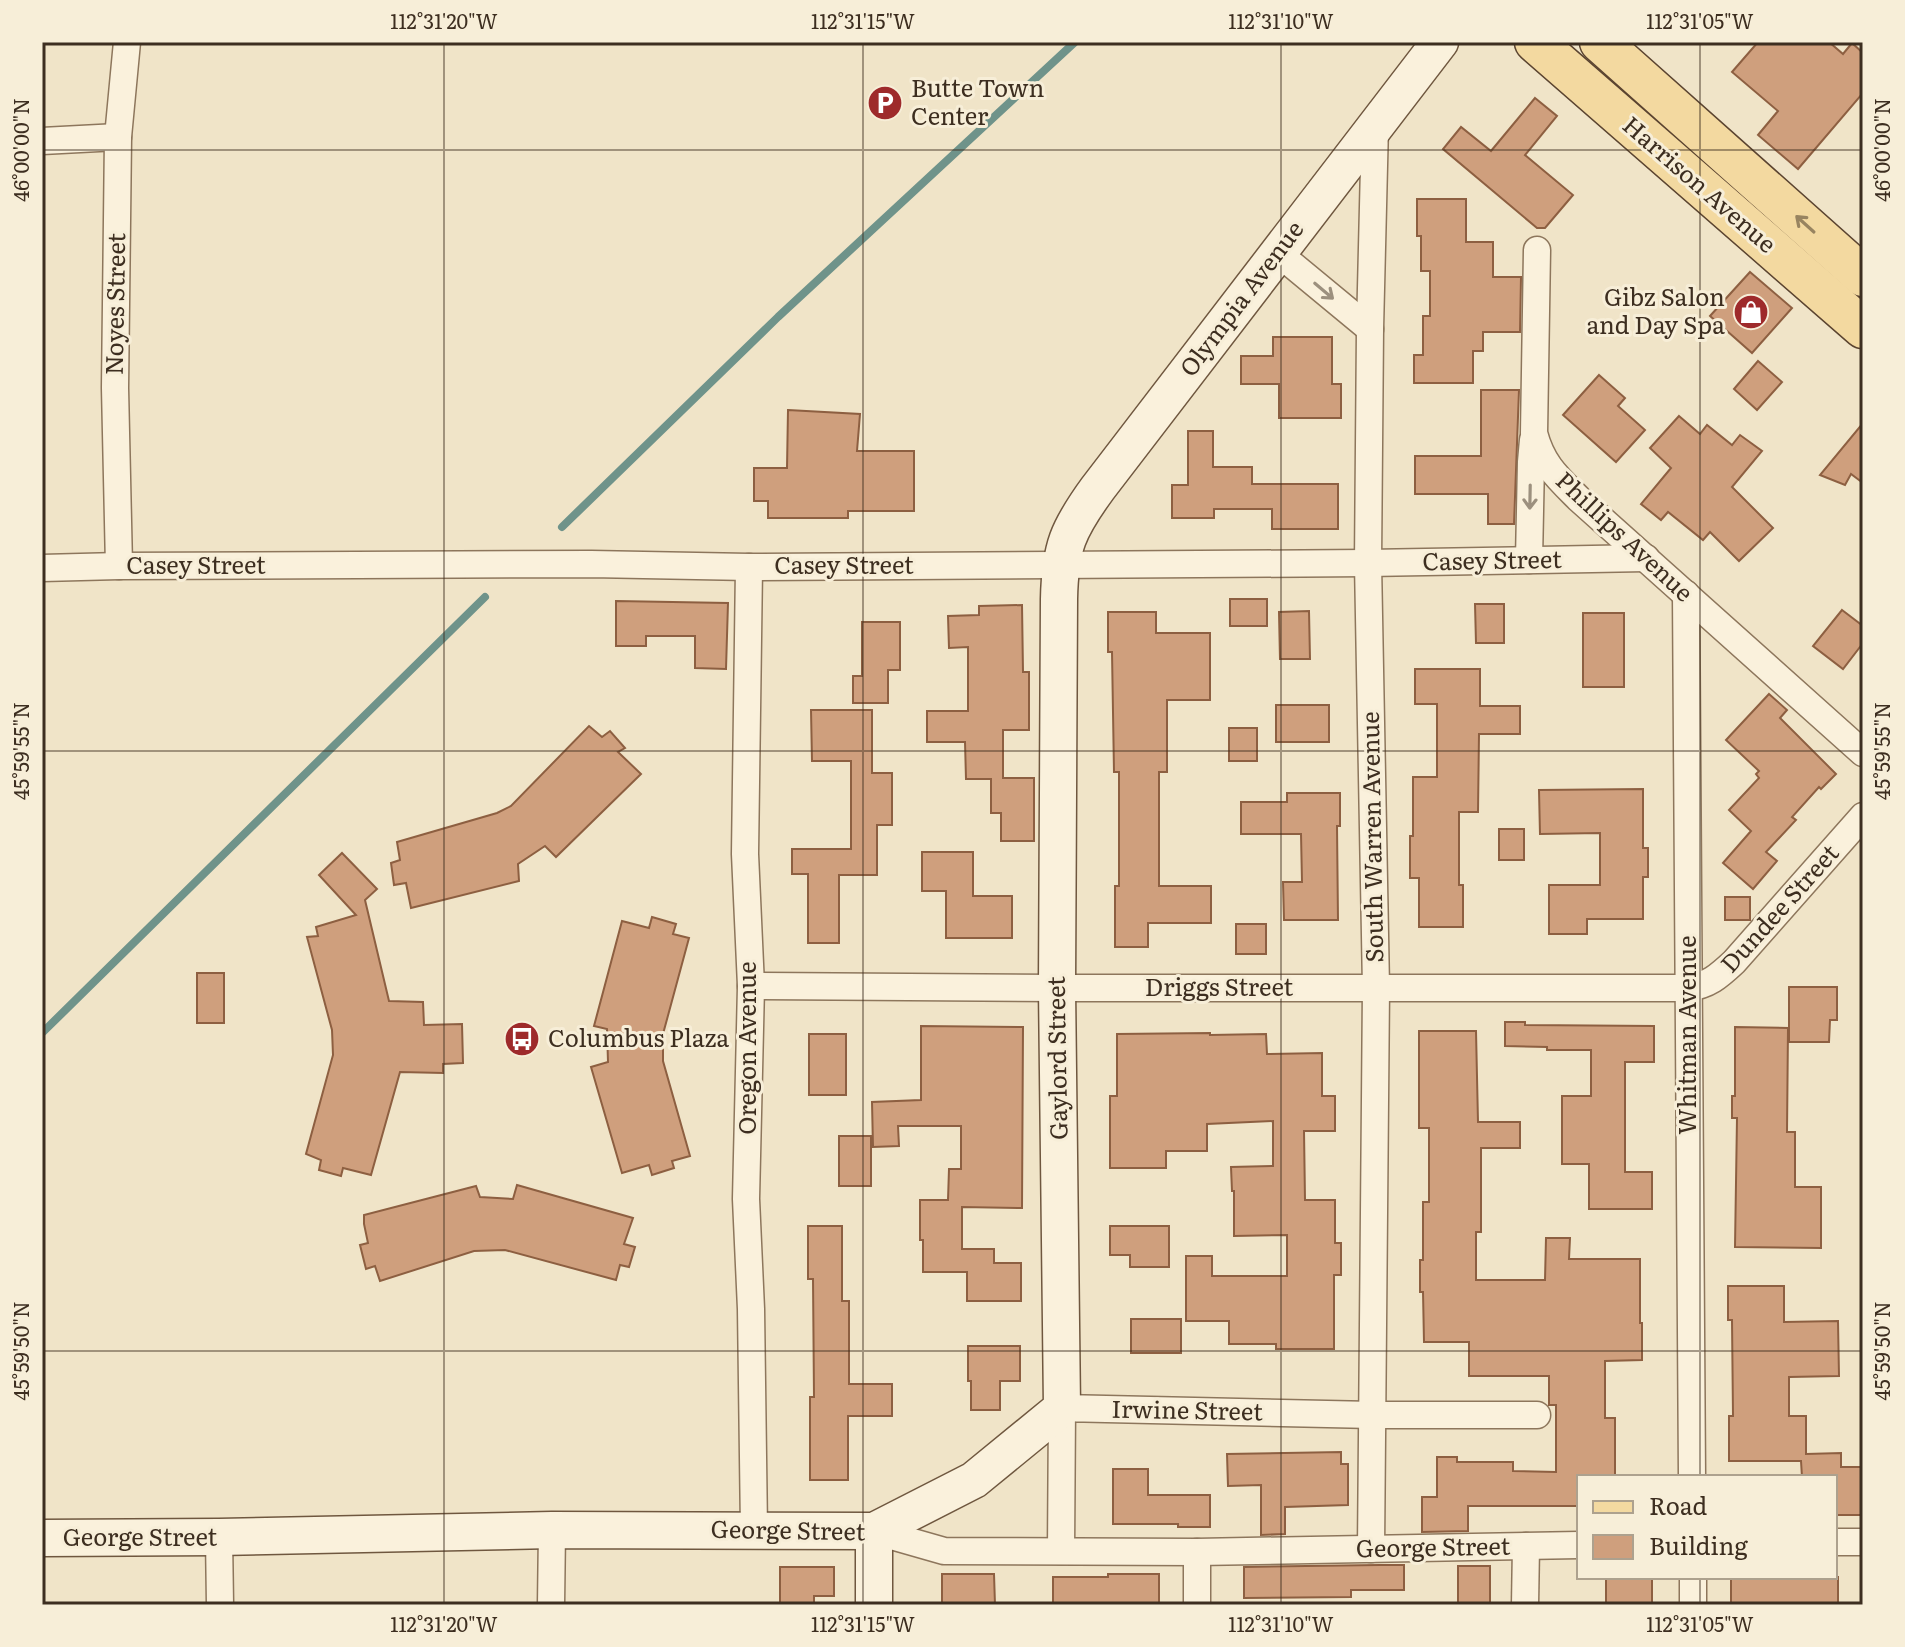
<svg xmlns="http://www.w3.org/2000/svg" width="1905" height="1647" viewBox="0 0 1905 1647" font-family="Literata,serif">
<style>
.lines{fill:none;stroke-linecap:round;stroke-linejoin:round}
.stream{stroke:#6f938a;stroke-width:8}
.building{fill:#cf9f7d;stroke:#8d5f41;stroke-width:2}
.street-casing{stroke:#8d765c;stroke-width:29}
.secondary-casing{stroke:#6f573f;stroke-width:39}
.primary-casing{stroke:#5b4430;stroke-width:43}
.street{stroke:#faf1dc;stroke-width:26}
.secondary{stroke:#faf1dc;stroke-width:36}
.primary{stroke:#f3d9a0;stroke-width:40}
.oneway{stroke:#988460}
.oneway2{stroke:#9c907e}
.ticks{fill:none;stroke:#3d2e20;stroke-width:2;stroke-opacity:0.45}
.labels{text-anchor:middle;stroke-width:6;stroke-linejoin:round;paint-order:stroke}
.poi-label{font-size:24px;fill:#3d2e20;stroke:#f7eed8;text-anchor:start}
.street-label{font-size:24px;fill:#3d2e20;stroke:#f7eed8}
.neatline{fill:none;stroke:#3d2e20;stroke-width:3}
.ticks-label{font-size:20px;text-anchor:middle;fill:#3d2e20}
</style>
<rect width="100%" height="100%" fill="#f0e4c8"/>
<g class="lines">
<g class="stream">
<path d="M562,527l216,-210 297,-275"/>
<path d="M42,1033l443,-436"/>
</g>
</g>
<g class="building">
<path d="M1758,42h71l14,12 9,-11 11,10v40l-65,76 -40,-34 20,-24 -46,-39z"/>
<path d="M1535,98l22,18 -32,39 48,40 -28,33h-8l-94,-79 18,-22 30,24z"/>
<path d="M1417,199h49v43h27v35h28l-1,55h-37v19h-10v32h-59v-28h9v-39h7v-45h-9v-35h-4z"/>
<path d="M1750,272l42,36 -40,45 -42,-37z"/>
<path d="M1273,337h59v47h9v34h-62v-34h-38v-28h32z"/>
<path d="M1758,361l24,21 -25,28 -23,-21z"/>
<path d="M1599,375l26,23 -7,8 27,24 -29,32 -53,-47z"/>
<path d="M1481,390h38l-5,134h-26v-30h-73v-38h66z"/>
<path d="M788,410l72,4 -3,37h57v60h-66v7h-80v-17h-14v-33h33z"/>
<path d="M1679,416l21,18 7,-9 25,20 8,-10 22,16 -30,36 41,41 -34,33 -29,-29 -7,8 -35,-28 -7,8 -20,-16 30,-36 -21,-20z"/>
<path d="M1863,423v60l-12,-9 -6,11 -25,-10z"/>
<path d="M1188,431h25v36h39v17h86v45h-66v-20h-58v9h-42v-33h16z"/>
<rect x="1230" y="599" width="37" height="27"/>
<path d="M616,601l112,2 -2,66 -31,-1v-32h-49v10h-30z"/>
<path d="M1475,604h29v39h-28z"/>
<path d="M1022,605l1,67h6v58h-26v48h31v63h-33v-28h-10v-34h-25l-1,-37h-38v-31h41v-64l-19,1 -1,-32 31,-1v-9z"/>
<path d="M1842,610l21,16v17l-20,26 -30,-23z"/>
<path d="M1309,611l1,48h-30l-1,-47z"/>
<path d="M1108,612h48v21h54v67h-43v72h-8v114h52v37h-63v24h-33v-61h4v-114h-5l-2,-120h-4z"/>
<rect x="1583" y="613" width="41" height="74"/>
<path d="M862,622h38v48h-12v33h-35v-27h9z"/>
<path d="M1415,669h65v37h40v28h-41l-1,78h-19v73h4v42h-44v-49h-9v-42h3v-59h24v-73h-22z"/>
<path d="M1769,694l18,16 -7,8 56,56 -15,15 -2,-2 -27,30 4,3 -30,32 11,9 -24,28 -30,-26 28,-32 -22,-21 30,-32 -3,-4 3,-3 -33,-31z"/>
<rect x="1276" y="705" width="53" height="37"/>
<path d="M811,710h61v63h20v52h-15v50h-38v68h-31v-69h-16v-25h59v-88h-39z"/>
<path d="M589,726l13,11 8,-6 15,17 -7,4 23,22 -85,83 -11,-11 -27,18 1,17 -108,27 -5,-25 -12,2 -3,-22 9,-3 -3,-18 100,-29 14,-7z"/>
<rect x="1229" y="728" width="28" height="33"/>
<path d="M1643,789v59h5v29h-5v42h-56v15h-38v-49h51v-52l-60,1 -1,-44z"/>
<path d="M1287,793h53v33h-3l1,94h-54l-1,-38h19l-1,-48h-60v-32h46z"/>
<rect x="1499" y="829" width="25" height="31"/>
<path d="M922,852h51v44h39v42h-66v-47h-24z"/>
<path d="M342,853l35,36 -12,11 24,101 34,1 1,23 38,-1 1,39 -20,1v9l-43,-1 -29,103 -28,-7 -2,8 -22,-6 2,-10 -15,-6 27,-99 -1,-25 -25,-93 11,-1 -2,-9 40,-12 -37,-40z"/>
<rect x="1725" y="897" width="25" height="23"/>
<path d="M652,917l24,7 -3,10 16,4 -26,96v27l27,95 -18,5 2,7 -22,7 -3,-10 -27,8 -31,-106 17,-5 -1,-33 -13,-3 28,-105 27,7z"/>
<rect x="1236" y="924" width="30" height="30"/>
<rect x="197" y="973" width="27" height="50"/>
<path d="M1789,987h48v33h-7l-1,22h-40z"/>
<path d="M1505,1022h20v3l129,1v36h-29v110h27v37h-63v-45h-27v-68h29v-46h-44v-3l-42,-1z"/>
<path d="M921,1026l102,1 -1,181 -60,-1v42h32v14h27v38h-54v-29h-44v-32h-3v-40h28l1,-31h12v-43h-63l1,20 -26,1 -1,-45 49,-2z"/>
<path d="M1735,1027l53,1 -1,104h8v55h26v61l-86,-1 2,-129h-5v-22h3z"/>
<path d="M1419,1031h57l2,91h42v26h-39v84h-5v48h69l1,-42h24l-1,21h71v64h2v37l-37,1v57h10v59h-36v29h-111v25l-46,1v-35h15v-40h20v5h56v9l43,1v-67h-7v-29h-80v-34h-45l-1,-50h-3v-32h3v-58h6v-74h-10z"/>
<path d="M1210,1033v2l56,-1 1,20 55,-1v43h13v35h-31l1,69h30v43h6v32h-7v74h-58v-5h-47v-23h-43v-65h26v20h75v-41l-53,1v-45h-2l-1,-24 42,-1v-45l-66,3v27h-41v17h-56v-72h7v-62z"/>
<rect x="809" y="1034" width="37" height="61"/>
<rect x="839" y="1136" width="32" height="50"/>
<path d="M517,1185l116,33 -9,26 11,3 -6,20 -9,-2 -4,15 -111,-30 -31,1 -94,30 -5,-15 -9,3 -6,-24 8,-2 -4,-19v-9l112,-29 4,11 33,2z"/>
<path d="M808,1226h34v75h7v83h43v32h-44v64h-38v-83h4l-1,-118h-5z"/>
<path d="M1110,1226h59v41h-39v-12h-20z"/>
<path d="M1728,1286h56v36l54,-1 1,55 -50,1v39h17v38l35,-1v14h22v48h-28v-38h-33l-1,-16h-72v-45h4l-1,-96h-4z"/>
<rect x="1131" y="1319" width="50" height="34"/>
<path d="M968,1346h52v35h-20v29h-29v-29h-3z"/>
<path d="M1341,1452v12h7v41l-63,2v27l-24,1v-50l-33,1 -1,-32z"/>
<path d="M1113,1469h35v26h62v32h-32v-3h-65z"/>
<path d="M1379,1565h25v25h-53v7l-107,1v-31z"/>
<rect x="1458" y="1566" width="32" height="39"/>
<path d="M780,1567h54v29h-20v9h-34z"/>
<path d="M942,1574h52l1,31h-53z"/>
<path d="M1108,1574h51v31h-106v-28h55z"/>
<rect x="1606" y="1577" width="46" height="27"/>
<path d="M1731,1577h107v28l-107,-1z"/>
</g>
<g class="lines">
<defs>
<g id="street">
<path d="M42,141l76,-4"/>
<path d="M1537,250l-3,183c8,31 23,44 45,66l284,254"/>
<path d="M1278,253l92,76"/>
<path d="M1529,560l2,-98 2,-22"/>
<path d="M119,566l-4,-178 3,-251 9,-95"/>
<path d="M749,567l-4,287 6,132 -5,213 5,110 3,221"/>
<path d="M42,568l77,-2 472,-2 158,3 619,-4 278,-5"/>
<path d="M1686,594l6,883"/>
<path d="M751,986l306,2h630c21,-2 32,-12 47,-26l129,-146"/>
<path d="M874,1531l70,20 253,1 382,-7"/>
<path d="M219,1537l1,68"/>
<path d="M1835,1542h28"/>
<path d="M1371,1549l5,-561 -8,-425 2,-234 5,-204"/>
<path d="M1061,1551l1,-143 311,7h164"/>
<path d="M1693,1577v28"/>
<path d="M551,1605l1,-75"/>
<path d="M1197,1605v-53"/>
<path d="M1525,1605l1,-59"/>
</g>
<g id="secondary">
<path d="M42,1538l177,-1 333,-7 322,1 100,-51 88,-72 -5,-420 2,-389c1,-52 9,-70 39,-111l342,-446"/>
<path d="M874,1605v-74"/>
</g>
<g id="primary">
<path d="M1535,42l328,286"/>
<path d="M1600,42l263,234"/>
</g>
</defs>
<use href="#street" class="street-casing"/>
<use href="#secondary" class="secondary-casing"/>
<use href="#primary" class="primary-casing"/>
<use href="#street" class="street"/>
<use href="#secondary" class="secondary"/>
<use href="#primary" class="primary"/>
</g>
<defs><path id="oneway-shaft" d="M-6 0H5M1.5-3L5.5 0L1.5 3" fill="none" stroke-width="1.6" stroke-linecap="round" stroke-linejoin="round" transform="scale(2)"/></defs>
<use class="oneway" href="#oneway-shaft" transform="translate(1805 224) rotate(-138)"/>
<g class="oneway2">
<use href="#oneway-shaft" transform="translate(1324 291) rotate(40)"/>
<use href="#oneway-shaft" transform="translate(1530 497) rotate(91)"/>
</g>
<path class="ticks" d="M444,42v1563M863,42v1563M1281,42v1563M1700,42v1435M42,150h1821M42,751h1821M42,1351h1821M1700,1577v28"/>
<defs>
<symbol id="parking-disc" viewBox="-11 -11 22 22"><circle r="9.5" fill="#9e2a2b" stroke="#f7eed8"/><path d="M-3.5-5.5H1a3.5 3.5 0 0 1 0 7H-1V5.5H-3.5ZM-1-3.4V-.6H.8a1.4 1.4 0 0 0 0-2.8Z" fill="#fff"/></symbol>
<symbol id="shop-disc" viewBox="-11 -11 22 22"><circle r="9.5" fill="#9e2a2b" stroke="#f7eed8"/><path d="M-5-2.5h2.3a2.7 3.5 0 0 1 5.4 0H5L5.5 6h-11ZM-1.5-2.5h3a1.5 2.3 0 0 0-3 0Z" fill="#fff"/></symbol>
<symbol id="bus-disc" viewBox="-11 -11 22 22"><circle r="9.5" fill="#9e2a2b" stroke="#f7eed8"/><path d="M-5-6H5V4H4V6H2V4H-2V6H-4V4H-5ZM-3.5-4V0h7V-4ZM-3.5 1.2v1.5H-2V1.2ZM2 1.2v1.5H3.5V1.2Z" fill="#fff"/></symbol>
</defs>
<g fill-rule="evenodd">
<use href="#parking-disc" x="865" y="83" width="40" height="40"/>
<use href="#shop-disc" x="1731" y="292" width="40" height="40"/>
<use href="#bus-disc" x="502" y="1019" width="40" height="40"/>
</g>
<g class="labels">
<g class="poi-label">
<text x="911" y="97">Butte Town<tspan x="911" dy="28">Center</tspan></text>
<text x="1725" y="306" text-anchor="end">Gibz Salon<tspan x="1725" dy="28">and Day Spa</tspan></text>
<text x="548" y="1047">Columbus Plaza</text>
</g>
<g class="street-label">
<text transform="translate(1699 185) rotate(41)" y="8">Harrison Avenue</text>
<text transform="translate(1242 299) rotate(-53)" y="8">Olympia Avenue</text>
<text transform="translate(116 304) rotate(-89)" y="8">Noyes Street</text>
<text transform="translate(1624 537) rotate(43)" y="8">Phillips Avenue</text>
<text transform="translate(1492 561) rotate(-1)" y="8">Casey Street</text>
<text x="196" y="574">Casey Street</text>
<text x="844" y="574">Casey Street</text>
<text transform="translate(1373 837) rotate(-91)" y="8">South Warren Avenue</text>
<text transform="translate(1780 909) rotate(-48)" y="8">Dundee Street</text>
<text x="1219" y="996">Driggs Street</text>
<text transform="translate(1688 1035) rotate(-90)" y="8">Whitman Avenue</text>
<text transform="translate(748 1048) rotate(-90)" y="8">Oregon Avenue</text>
<text transform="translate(1058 1058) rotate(-91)" y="8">Gaylord Street</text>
<text transform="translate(1187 1411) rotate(1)" y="8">Irwine Street</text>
<text transform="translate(788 1531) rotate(1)" y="8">George Street</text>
<text x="140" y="1546">George Street</text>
<text transform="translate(1433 1548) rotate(-1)" y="8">George Street</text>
</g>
</g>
<rect width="1905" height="1647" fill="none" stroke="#f7eed8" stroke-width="88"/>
<rect x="1577" y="1475" width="260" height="104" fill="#f7eed8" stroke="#ada18e" stroke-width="2"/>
<rect x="1593" y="1501" width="40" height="12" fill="#f3d9a0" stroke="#ada18e" stroke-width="2"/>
<text x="1649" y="1515" font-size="24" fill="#3d2e20">Road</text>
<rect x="1593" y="1535" width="40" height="24" fill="#cf9f7d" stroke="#ada18e" stroke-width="2"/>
<text x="1649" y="1555" font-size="24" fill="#3d2e20">Building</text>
<rect x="44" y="44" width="1817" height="1559" class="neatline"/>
<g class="ticks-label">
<text x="444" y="29">112°31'20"W</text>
<text x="863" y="29">112°31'15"W</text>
<text x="1281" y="29">112°31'10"W</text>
<text x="1700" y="29">112°31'05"W</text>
<text transform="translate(22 150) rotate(-90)" y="7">46°00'00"N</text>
<text transform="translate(1883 150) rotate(-90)" y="7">46°00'00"N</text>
<text transform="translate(22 751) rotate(-90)" y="7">45°59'55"N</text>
<text transform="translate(1883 751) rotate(-90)" y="7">45°59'55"N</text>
<text transform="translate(22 1351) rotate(-90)" y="7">45°59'50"N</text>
<text transform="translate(1883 1351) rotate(-90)" y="7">45°59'50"N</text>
<text x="444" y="1632">112°31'20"W</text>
<text x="863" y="1632">112°31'15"W</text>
<text x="1281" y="1632">112°31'10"W</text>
<text x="1700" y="1632">112°31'05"W</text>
</g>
</svg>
